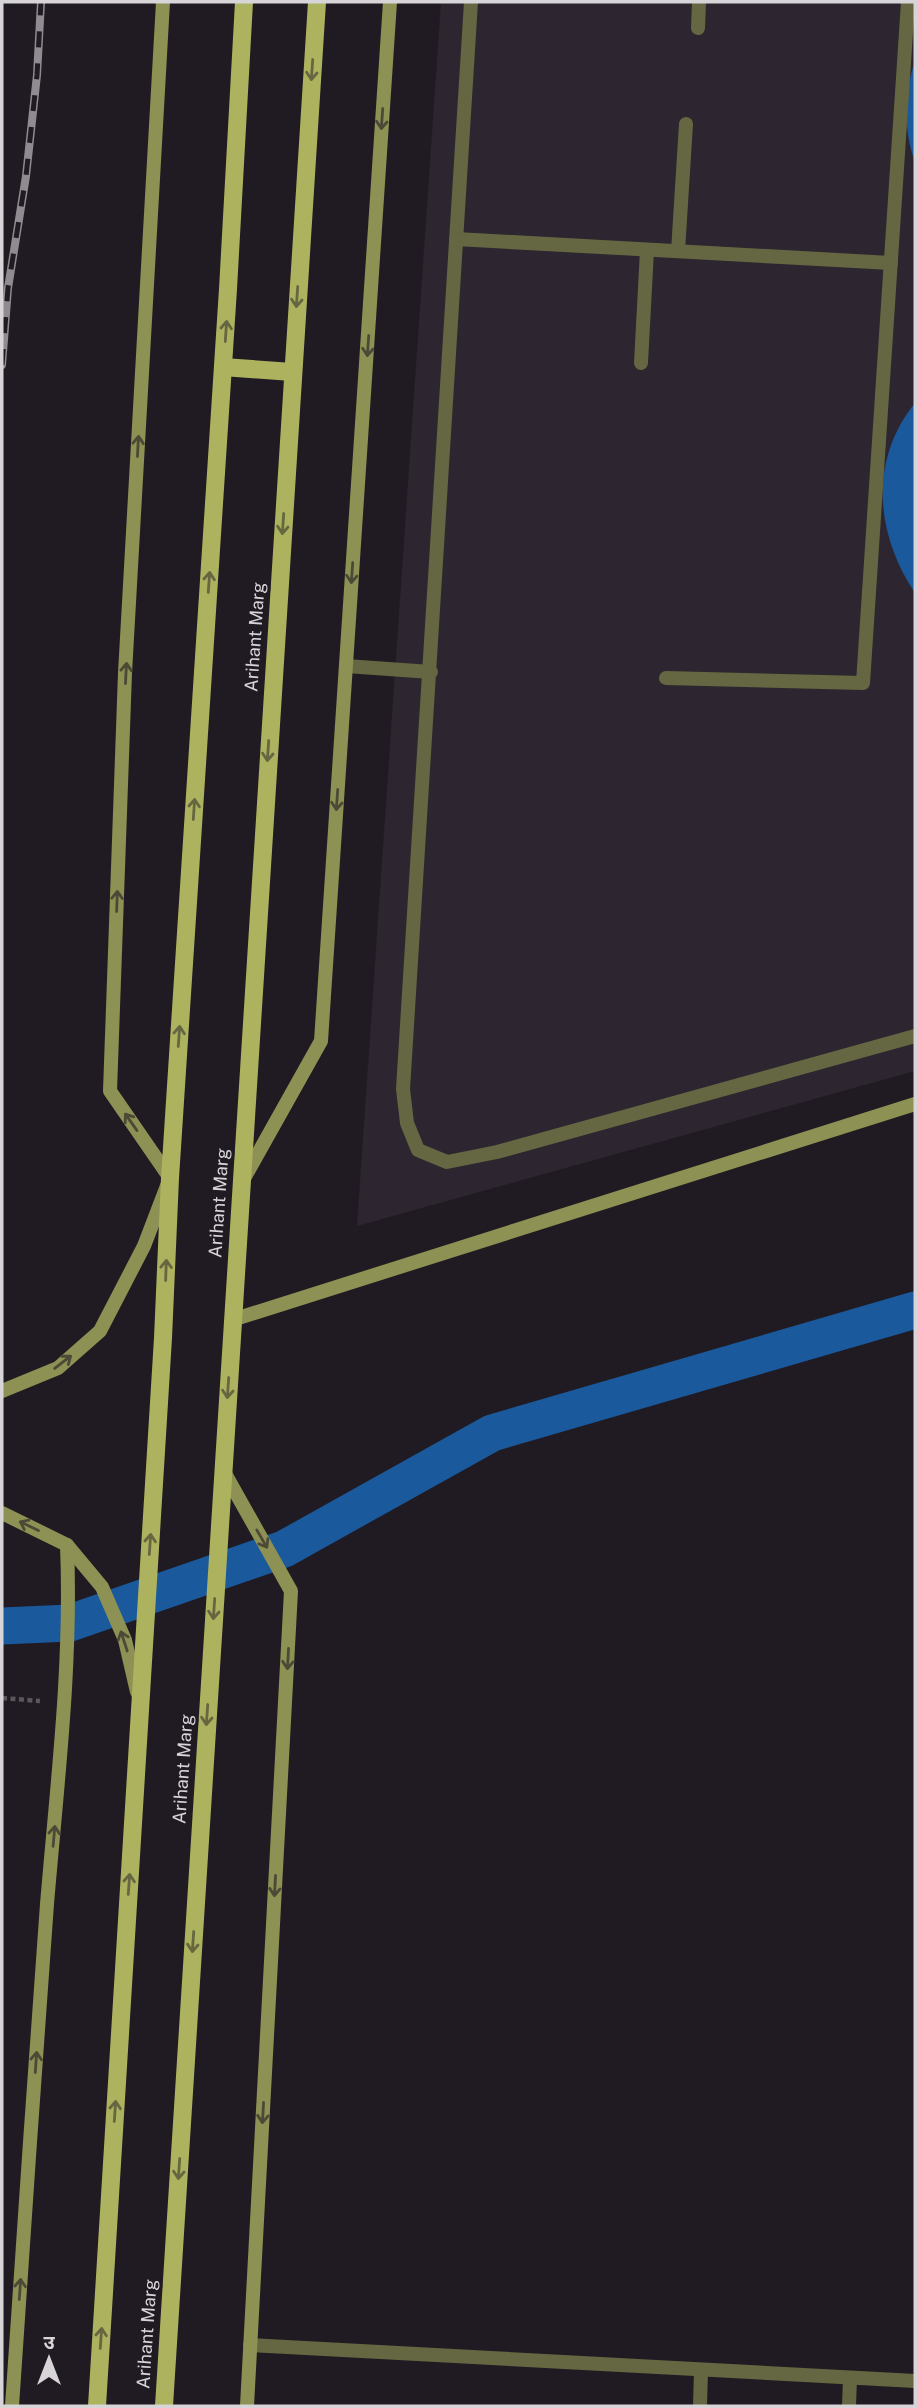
<svg xmlns="http://www.w3.org/2000/svg" width="917" height="2408" viewBox="0 0 917 2408" font-family="'Public Sans','Noto Sans Devanagari',sans-serif">
<style>
.built{fill:#2d252f}
.water{fill:#1a599c}
.lines{fill:none;stroke-linecap:round;stroke-linejoin:round}
.canal{stroke:#1a599c;stroke-width:37}
.path{stroke:#5b565c;stroke-width:4.5;stroke-dasharray:5 3.5;stroke-linecap:butt}
.lane{stroke:#646741;stroke-width:14}
.street{stroke:#646741;stroke-width:14}
.secondary{stroke:#8d9153;stroke-width:14}
.primary{stroke:#adb25f;stroke-width:18}
.rail-casing{stroke:#8f8b90;stroke-width:8}
.rail{stroke:#201b22;stroke-width:5;stroke-dasharray:16;stroke-linecap:butt}
.oneway{stroke:#666640}
.oneway2{stroke:#4c4a36}
.labels{text-anchor:middle;stroke-width:6;stroke-linejoin:round;paint-order:stroke}
.street-label{font-size:18px;fill:#d8d5d9;stroke:#201b22}
</style>
<rect width="100%" height="100%" fill="#201b22"/>
<path class="built" d="M441,2h474v1069l-558,155z"/>
<g class="water">
<path d="M915,61v101c-12,-32 -11,-69 0,-101z"/>
<path d="M915,403v190c-39,-58 -47,-132 0,-190z"/>
</g>
<g class="lines">
<path class="canal" d="M2,1626l68,-3 214,-74 208,-116 423,-123"/>
<path class="path" d="M2,1698l38,3"/>
<g class="lane">
<path d="M471,2l-68,1087 4,34 11,27 29,12 50,-10 418,-116"/>
<path d="M698,28l1,-26"/>
<path d="M456,239l435,24"/>
<path d="M678,251l8,-127"/>
<path d="M641,363l6,-113"/>
<path d="M346,666l85,6"/>
<path d="M666,678l197,5 45,-681"/>
<path d="M700,2406l1,-35"/>
<path d="M849,2406l1,-28"/>
</g>
<path class="street" d="M250,2345l665,36"/>
<g class="secondary">
<path d="M242,1182l79,-141 69,-1039"/>
<path d="M232,1320l683,-216"/>
<path d="M2,1391l56,-23 42,-37 44,-85 26,-68 -60,-87 15,-418 38,-671"/>
<path d="M223,1470l68,121 -44,815"/>
<path d="M2,1513l65,32c5,120 -10,239 -20,359 -13,167 -23,335 -35,502"/>
<path d="M67,1545l35,42 23,53 12,52"/>
</g>
<g class="primary">
<path d="M223,367l69,5"/>
<path d="M97,2406l66,-1068 7,-160 58,-889 16,-287"/>
<path d="M164,2406l153,-2404"/>
</g>
<defs>
<path id="rail" d="M2,365l6,-77 18,-112 11,-101 4,-73"/>
</defs>
<use href="#rail" class="rail-casing"/>
<use href="#rail" class="rail"/>
</g>
<defs><path id="oneway-shaft" d="M-6 0H5M1.5-3L5.5 0L1.5 3" fill="none" stroke-width="1.6" stroke-linecap="round" stroke-linejoin="round" transform="scale(1.75)"/></defs>
<g class="oneway">
<use href="#oneway-shaft" transform="translate(312 70) rotate(94)"/>
<use href="#oneway-shaft" transform="translate(297 297) rotate(94)"/>
<use href="#oneway-shaft" transform="translate(226 331) rotate(-86)"/>
<use href="#oneway-shaft" transform="translate(283 524) rotate(94)"/>
<use href="#oneway-shaft" transform="translate(209 582) rotate(-86)"/>
<use href="#oneway-shaft" transform="translate(268 751) rotate(94)"/>
<use href="#oneway-shaft" transform="translate(194 809) rotate(-86)"/>
<use href="#oneway-shaft" transform="translate(179 1036) rotate(-86)"/>
<use href="#oneway-shaft" transform="translate(166 1270) rotate(-88)"/>
<use href="#oneway-shaft" transform="translate(228 1388) rotate(94)"/>
<use href="#oneway-shaft" transform="translate(150 1544) rotate(-86)"/>
<use href="#oneway-shaft" transform="translate(214 1609) rotate(94)"/>
<use href="#oneway-shaft" transform="translate(207 1715) rotate(94)"/>
<use href="#oneway-shaft" transform="translate(129 1884) rotate(-86)"/>
<use href="#oneway-shaft" transform="translate(193 1942) rotate(94)"/>
<use href="#oneway-shaft" transform="translate(115 2111) rotate(-86)"/>
<use href="#oneway-shaft" transform="translate(179 2169) rotate(94)"/>
<use href="#oneway-shaft" transform="translate(101 2338) rotate(-86)"/>
</g>
<g class="oneway2">
<use href="#oneway-shaft" transform="translate(382 119) rotate(94)"/>
<use href="#oneway-shaft" transform="translate(368 346) rotate(94)"/>
<use href="#oneway-shaft" transform="translate(138 446) rotate(-87)"/>
<use href="#oneway-shaft" transform="translate(352 573) rotate(94)"/>
<use href="#oneway-shaft" transform="translate(126 673) rotate(-87)"/>
<use href="#oneway-shaft" transform="translate(337 800) rotate(94)"/>
<use href="#oneway-shaft" transform="translate(117 901) rotate(-88)"/>
<use href="#oneway-shaft" transform="translate(131 1122) rotate(-125)"/>
<use href="#oneway-shaft" transform="translate(63 1362) rotate(-38)"/>
<use href="#oneway-shaft" transform="translate(29 1526) rotate(-154)"/>
<use href="#oneway-shaft" transform="translate(262 1539) rotate(60)"/>
<use href="#oneway-shaft" transform="translate(124 1641) rotate(-108)"/>
<use href="#oneway-shaft" transform="translate(288 1659) rotate(93)"/>
<use href="#oneway-shaft" transform="translate(54 1836) rotate(-85)"/>
<use href="#oneway-shaft" transform="translate(275 1886) rotate(93)"/>
<use href="#oneway-shaft" transform="translate(36 2062) rotate(-86)"/>
<use href="#oneway-shaft" transform="translate(263 2113) rotate(93)"/>
<use href="#oneway-shaft" transform="translate(20 2289) rotate(-86)"/>
</g>
<g class="labels">
<g class="street-label">
<text transform="translate(255 637) rotate(-86)" y="6">Arihant Marg</text>
<text transform="translate(219 1203) rotate(-86)" y="6">Arihant Marg</text>
<text transform="translate(183 1769) rotate(-86)" y="6">Arihant Marg</text>
<text transform="translate(147 2334) rotate(-86)" y="6">Arihant Marg</text>
</g>
</g>
<rect width="917" height="2408" fill="none" stroke="#d8d5d9" stroke-width="7"/>
<g transform="translate(49 2359)" stroke="#201b22" stroke-width="5" paint-order="stroke">
<path d="M0-5L12 26L0 18L-12 26Z" fill="#d8d5d9"/>
<text y="-10" font-size="19" font-weight="bold" text-anchor="middle" fill="#d8d5d9">उ</text>
</g>
</svg>
